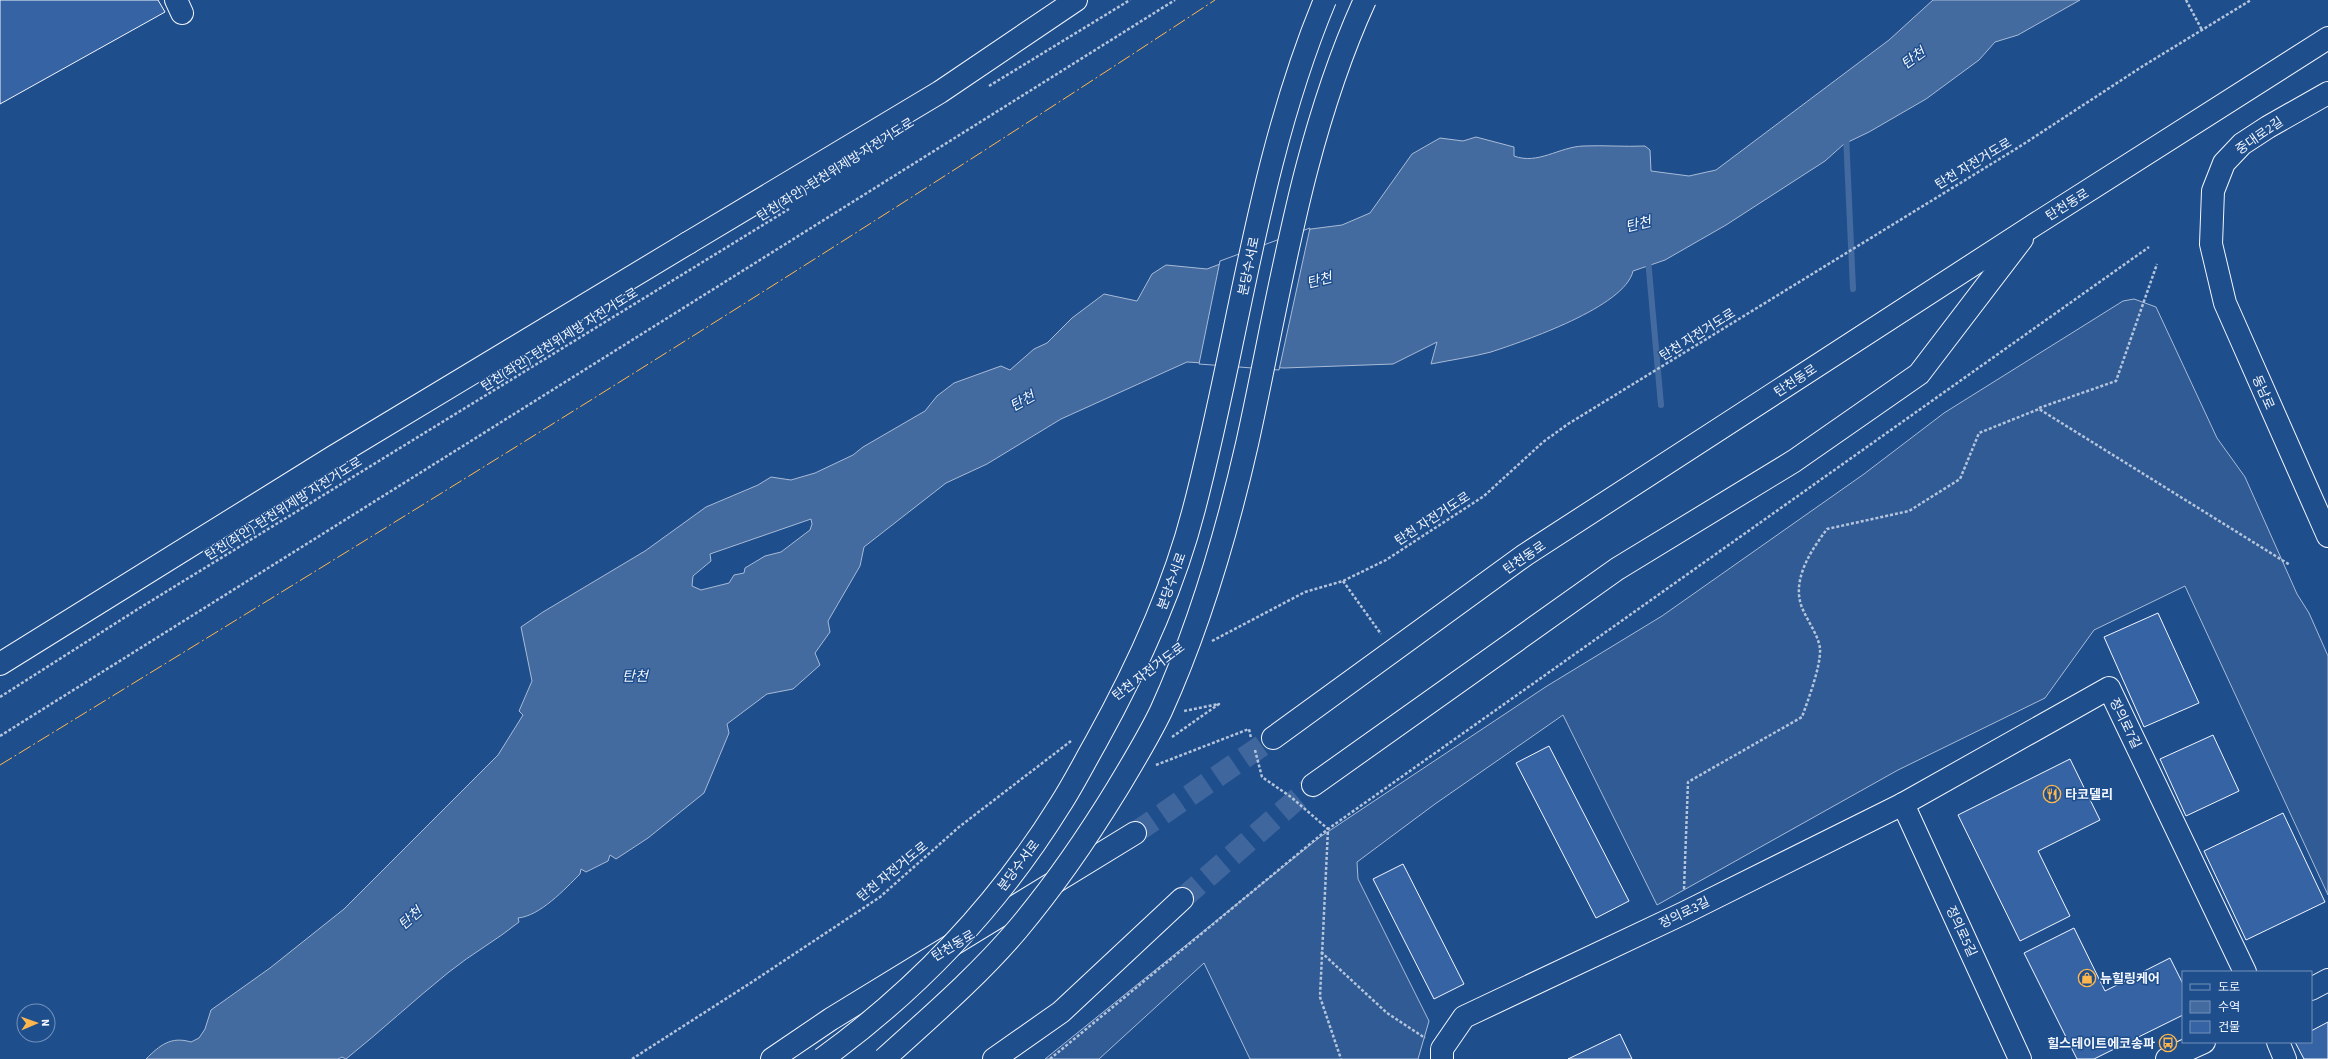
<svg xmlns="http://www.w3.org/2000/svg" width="2328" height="1059" viewBox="0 0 2328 1059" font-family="'Source Sans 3','Noto Sans KR',sans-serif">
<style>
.built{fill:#305b95;stroke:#a8bbd7}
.water{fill:#446ba0;stroke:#a8bbd7;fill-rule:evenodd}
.pier{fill:#1f4e8c;stroke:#a8bbd7}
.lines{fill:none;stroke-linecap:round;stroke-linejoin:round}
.stream{stroke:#446ba0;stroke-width:6}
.building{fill:#3563a3;stroke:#f2f6ff}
.minor-tunnel{stroke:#3f679d;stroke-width:22;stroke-dasharray:22 11;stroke-linecap:butt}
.minor-casing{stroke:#f2f6ff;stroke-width:24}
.major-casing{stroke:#f2f6ff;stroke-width:24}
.highway-casing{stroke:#f2f6ff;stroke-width:24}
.path{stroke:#b3c4dc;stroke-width:2.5;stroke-dasharray:3 2;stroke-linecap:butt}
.minor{stroke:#1f4e8c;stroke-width:22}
.major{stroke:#1f4e8c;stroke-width:22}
.highway{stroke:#1f4e8c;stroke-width:22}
.highway-bridge-casing{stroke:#f2f6ff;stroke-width:24;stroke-linecap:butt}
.highway-bridge{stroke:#1f4e8c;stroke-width:22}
.power{stroke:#ffb74d;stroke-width:1;stroke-dasharray:14 3 2 3;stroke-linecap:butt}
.labels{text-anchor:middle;stroke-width:3;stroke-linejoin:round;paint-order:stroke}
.street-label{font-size:13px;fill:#f2f6ff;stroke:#1f4e8c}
.poi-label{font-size:13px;font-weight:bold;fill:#f2f6ff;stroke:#1f4e8c;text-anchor:start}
.water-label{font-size:14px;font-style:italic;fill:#f2f6ff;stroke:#1f4e8c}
</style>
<rect width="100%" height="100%" fill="#1f4e8c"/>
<path class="built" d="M2134,299l22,8 61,131 28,39 52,117 12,19 19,43v239l-143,-309 -91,44 -49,68 -147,72 -241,135 -94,-190 -128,89 -78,58 1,17 71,142 -11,38h-168l-46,-96 -105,96h-54l275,-222 227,-151 115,-70 202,-142 80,-61 179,-112z"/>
<path class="water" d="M1933,0h147l-62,35 -23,7 -16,18 -53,39 -57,33 -25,12 -19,17 -99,64 -61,35 -32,11c-8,36 -109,70 -142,81 -19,5 -40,8 -60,12l6,-22 -44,22 -109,4 -97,-6 -126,57 -74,45 -41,19 -82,64 -4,19 -32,55 2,11 -15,21 5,12 -27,24 -26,5 -40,30 2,9 -25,60 -56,45 -32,21 -6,-4 -2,6 -22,11 -5,-3 -1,5c-15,15 -40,42 -62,44l1,4c-22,18 -48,32 -70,50 -35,28 -68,59 -103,87l-4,-2 -4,2h-192c14,-14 25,-23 45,-17l8,-4 6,-9 6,-19 59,-42 74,-59 154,-154 25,-40 -4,-4 13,-30 -11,-54 22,-15 102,-61 61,-44 52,-22 13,-8 20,3 24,-7 38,-18 10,-8 62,-36 12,-15 17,-13 47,-17 9,4 24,-21 13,-6 25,-25 32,-24 33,7 15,-27 14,-9 41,4 104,-40 31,-4 28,-12 42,-59 28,-16 23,3 13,-4 38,10v9c24,9 45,-9 69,-10 21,-1 41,1 62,0l5,4 1,21 38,5 27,-6 173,-130zM811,519l1,5 -2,6 -29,22 -16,4 -20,12 -1,5 -10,2 -5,8 -28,7 -9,-4 1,-10 18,-15 -1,-7z"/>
<path class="pier" d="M1310,228l-31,142 -80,-6 21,-103z"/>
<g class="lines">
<g class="stream">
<path d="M1846,135l7,154"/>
<path d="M1648,259l13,146"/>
</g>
</g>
<g class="building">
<path d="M0,0h158l7,12 -165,92z"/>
<path d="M2158,613l41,90 -55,24 -40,-90z"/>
<path d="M2213,735l26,56 -53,25 -26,-57z"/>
<path d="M1549,746l80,155 -33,17 -80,-155z"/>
<path d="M2070,759l30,61 -62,31 32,65 -50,25 -62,-126z"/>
<path d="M2283,813l42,89 -79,38 -42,-89z"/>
<path d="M1403,864l61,120 -30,15 -61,-120z"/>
<path d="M2074,928l31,63 65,-33 13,26v31l-89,44h-17l-53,-106z"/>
<path d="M2328,1022v37h-24l-9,-17h16v-11z"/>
<path d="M1620,1034l12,25h-64z"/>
</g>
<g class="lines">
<g class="minor-tunnel">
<path d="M1135,833l138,-95"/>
<path d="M1182,899l131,-114"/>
</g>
<defs>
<g id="minor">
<path d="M176,0l6,13"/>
<path d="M1273,738l252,-183 506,-328 297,-189"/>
<path d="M1313,785l304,-216 177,-108 125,-87 103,-135"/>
<path d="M1903,804l117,255"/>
<path d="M2311,989l17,-9"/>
<path d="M2278,1042l7,17"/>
<path d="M772,1059l59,-40 304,-186"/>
<path d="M994,1059l67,-47 121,-113"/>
<path d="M1442,1059v-10l22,-32 220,-104 219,-109 206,-116 136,284"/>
<path d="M2167,1059l37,-17"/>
</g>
<g id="major">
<path d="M2328,93l-60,34 -26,17 -18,19 -11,28 -2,53 14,59 103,233"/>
<path d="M0,664l333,-207 355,-214"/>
</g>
<path id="highway" d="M688,243l252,-151 136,-92"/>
</defs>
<use href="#minor" class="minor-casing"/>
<use href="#major" class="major-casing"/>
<use href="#highway" class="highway-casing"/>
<g class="path">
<path d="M2186,0l16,30"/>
<path d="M989,86l141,-86"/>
<path d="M2039,408l77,-27 41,-117"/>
<path d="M1343,581l38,53"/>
<path d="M1212,641l93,-49 38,-11 43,-21 98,-64 59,-54 25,-18 451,-277 124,-81 108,-66"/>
<path d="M0,697l138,-88 651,-400"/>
<path d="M0,736l1175,-736"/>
<path d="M1172,737l47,-33 -35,7"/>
<path d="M1255,750l7,27 29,20 37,32 -8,168 21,62"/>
<path d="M1156,765l93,-36 2,9"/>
<path d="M1684,889l4,-107 114,-65c6,-17 19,-51 18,-68 -1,-12 -11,-26 -16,-37 -15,-29 6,-60 23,-83l82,-18 51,-32 19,-46 60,-24 251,156"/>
<path d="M1321,952l66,61 38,25"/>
<path d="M632,1059l120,-77 128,-85 79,-70 112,-86"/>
<path d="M1050,1059l278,-230 821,-582"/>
</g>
<use href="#minor" class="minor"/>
<use href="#major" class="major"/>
<use href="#highway" class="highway"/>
<defs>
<g id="highway-bridge">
<path d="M822,1059c95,-69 176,-154 238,-254 13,-20 24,-42 36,-63 41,-74 77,-151 98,-233 45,-170 63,-346 131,-509"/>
<path d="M884,1059c45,-41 93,-82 133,-129 37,-44 70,-92 100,-141 15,-25 31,-51 44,-78 39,-86 65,-175 86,-267 33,-149 54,-304 118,-444"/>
</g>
</defs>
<use href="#highway-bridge" class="highway-bridge-casing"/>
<use href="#highway-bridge" class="highway-bridge"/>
<path class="power" d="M0,765c408,-250 815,-501 1215,-765"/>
</g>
<defs>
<symbol id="restaurant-ring" viewBox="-11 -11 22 22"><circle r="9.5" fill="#1f4e8c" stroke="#ffb74d" stroke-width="1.5"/><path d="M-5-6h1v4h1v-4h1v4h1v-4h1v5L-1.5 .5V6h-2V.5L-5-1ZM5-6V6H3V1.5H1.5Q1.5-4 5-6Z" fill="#ffb74d"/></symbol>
<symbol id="shop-ring" viewBox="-11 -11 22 22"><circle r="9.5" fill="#1f4e8c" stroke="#ffb74d" stroke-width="1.5"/><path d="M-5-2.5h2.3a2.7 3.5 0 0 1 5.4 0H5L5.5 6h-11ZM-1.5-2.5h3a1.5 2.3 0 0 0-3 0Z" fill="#ffb74d"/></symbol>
<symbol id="bus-ring" viewBox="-11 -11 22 22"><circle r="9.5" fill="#1f4e8c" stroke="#ffb74d" stroke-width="1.5"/><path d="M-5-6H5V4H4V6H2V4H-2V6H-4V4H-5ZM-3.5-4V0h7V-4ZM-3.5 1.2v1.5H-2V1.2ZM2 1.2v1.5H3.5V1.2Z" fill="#ffb74d"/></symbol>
</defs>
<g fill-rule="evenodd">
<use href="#restaurant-ring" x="2042" y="784" width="20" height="20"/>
<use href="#shop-ring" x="2077" y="968" width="20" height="20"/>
<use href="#bus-ring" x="2158" y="1033" width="20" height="20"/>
</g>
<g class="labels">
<g class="street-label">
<text transform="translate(2259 135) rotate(-35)" y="5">중대로2길</text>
<text transform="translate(1973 163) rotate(-31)" y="5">탄천 자전거도로</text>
<text transform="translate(835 169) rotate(-32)" y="5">탄천(좌안)-탄천위제방 자전거도로</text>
<text transform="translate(2067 204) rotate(-32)" y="5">탄천동로</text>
<text transform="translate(1248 266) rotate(-78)" y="5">분당수서로</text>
<text transform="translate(1697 334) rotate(-32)" y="5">탄천 자전거도로</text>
<text transform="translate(559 339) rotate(-32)" y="5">탄천(좌안)-탄천위제방 자전거도로</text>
<text transform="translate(1795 380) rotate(-33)" y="5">탄천동로</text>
<text transform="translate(2264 392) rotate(66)" y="5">동남로</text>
<text transform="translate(283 508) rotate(-32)" y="5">탄천(좌안)-탄천위제방 자전거도로</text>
<text transform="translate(1432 518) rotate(-33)" y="5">탄천 자전거도로</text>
<text transform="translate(1524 557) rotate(-34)" y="5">탄천동로</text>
<text transform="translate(1171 581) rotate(-70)" y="5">분당수서로</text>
<text transform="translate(1148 671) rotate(-37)" y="5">탄천 자전거도로</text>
<text transform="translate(2126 723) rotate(64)" y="5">정의로7길</text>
<text transform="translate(1018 865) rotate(-53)" y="5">분당수서로</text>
<text transform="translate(892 871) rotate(-39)" y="5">탄천 자전거도로</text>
<text transform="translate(1684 912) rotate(-26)" y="5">정의로3길</text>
<text transform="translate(1962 931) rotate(65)" y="5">정의로5길</text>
<text transform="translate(953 945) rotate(-31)" y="5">탄천동로</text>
</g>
<g class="poi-label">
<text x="2065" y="799">타코델리</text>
<text x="2100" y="983">뉴힐링케어</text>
<text x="2155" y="1048" text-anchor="end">힐스테이트에코송파</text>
</g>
<g class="water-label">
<text transform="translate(1913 58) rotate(-36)" y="5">탄천</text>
<text transform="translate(1638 224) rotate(-13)" y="5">탄천</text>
<text transform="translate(1319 280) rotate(-14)" y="5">탄천</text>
<text transform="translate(1022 401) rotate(-29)" y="5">탄천</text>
<text x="635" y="681">탄천</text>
<text transform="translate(410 918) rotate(-41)" y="5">탄천</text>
</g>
</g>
<rect x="2182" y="971" width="130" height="72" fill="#1f4e8c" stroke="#7391ba"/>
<rect x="2190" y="984" width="20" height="6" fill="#1f4e8c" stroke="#7391ba"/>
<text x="2218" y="991" font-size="12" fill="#f2f6ff">도로</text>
<rect x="2190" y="1001" width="20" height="12" fill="#446ba0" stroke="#7391ba"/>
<text x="2218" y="1011" font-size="12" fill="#f2f6ff">수역</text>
<rect x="2190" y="1021" width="20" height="12" fill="#3563a3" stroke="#7391ba"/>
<text x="2218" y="1031" font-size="12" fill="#f2f6ff">건물</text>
<g transform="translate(36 1023) rotate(88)"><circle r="19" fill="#1f4e8c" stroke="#7391ba"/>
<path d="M0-3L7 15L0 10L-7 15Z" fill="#ffb74d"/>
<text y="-6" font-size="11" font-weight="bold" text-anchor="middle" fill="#f2f6ff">N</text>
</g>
</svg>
